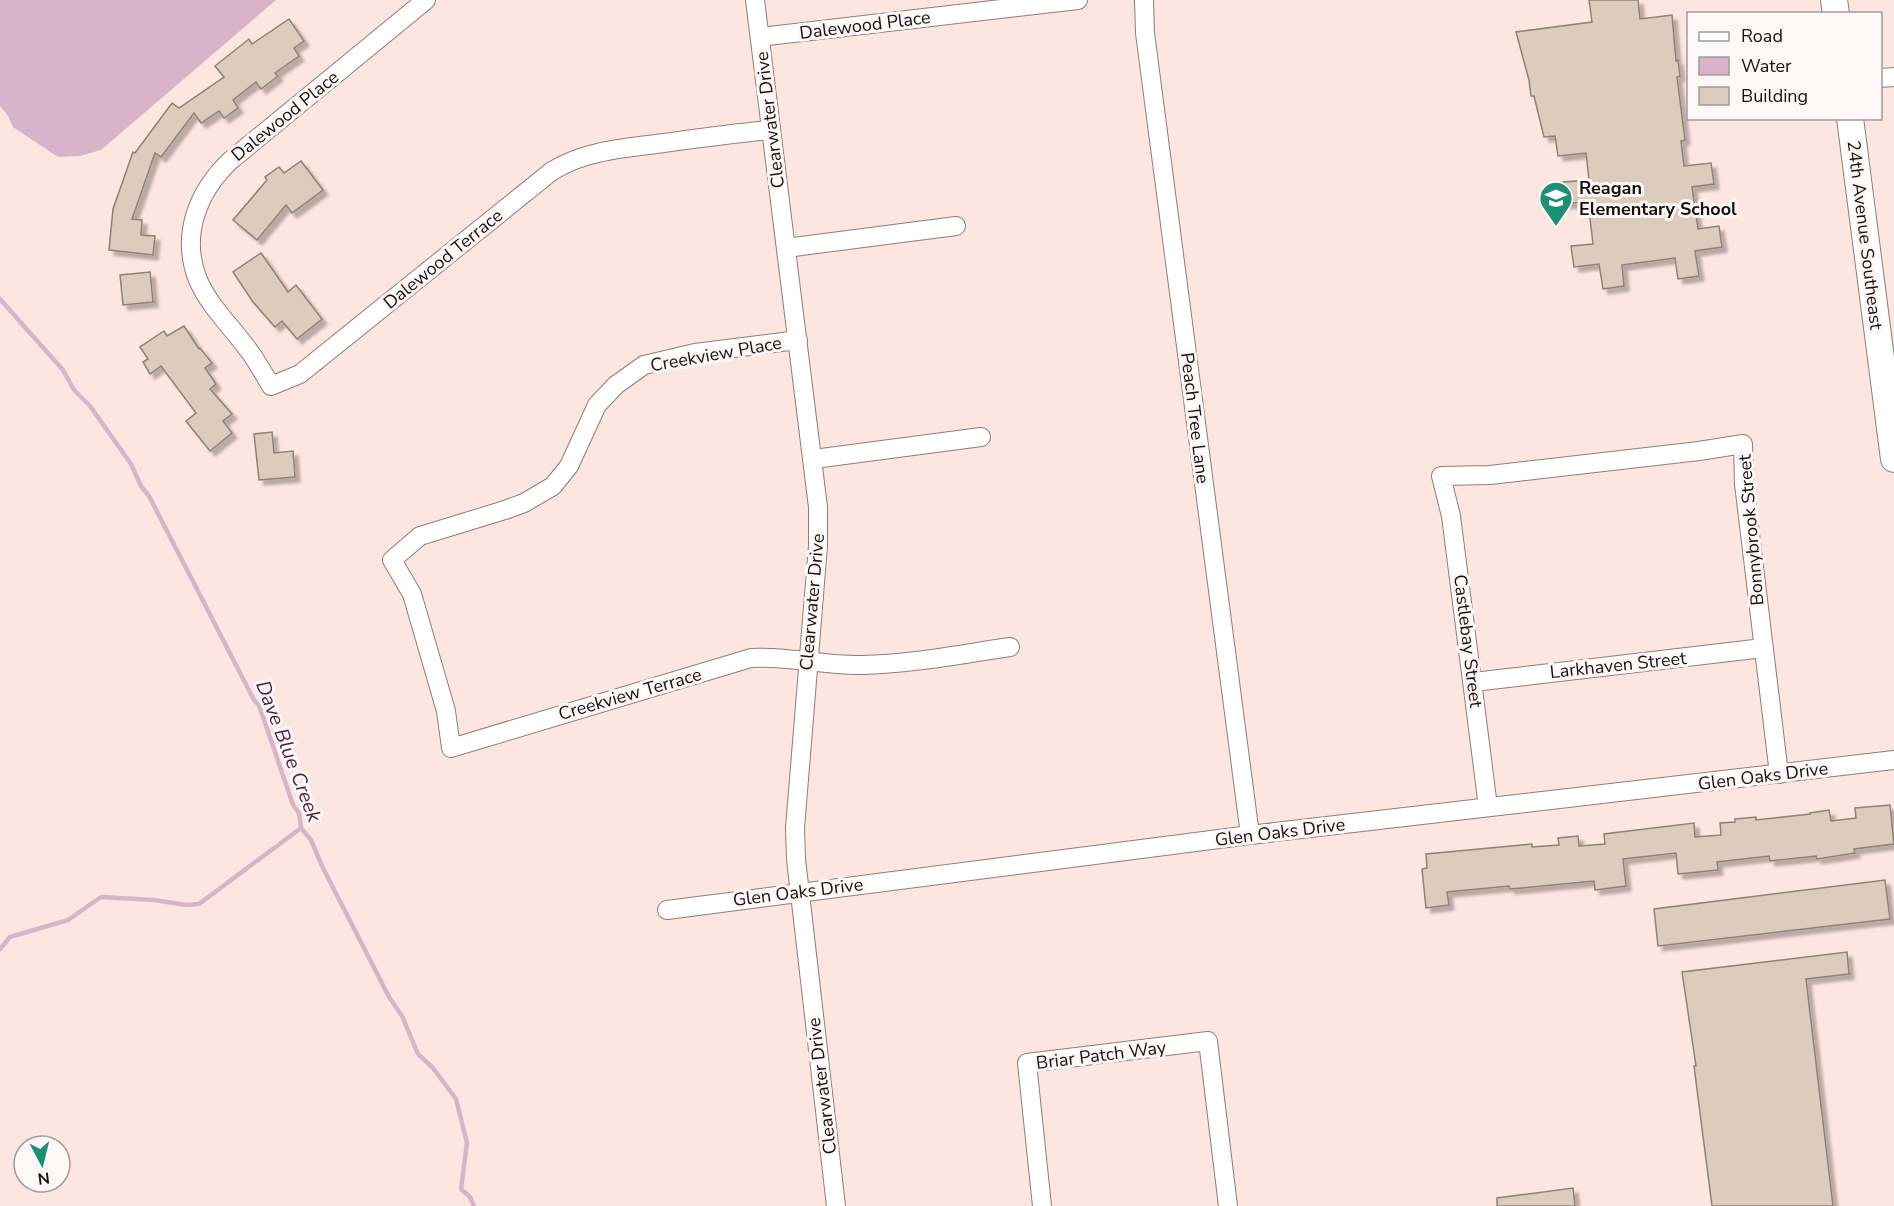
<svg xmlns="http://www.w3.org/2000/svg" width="1894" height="1206" viewBox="0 0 1894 1206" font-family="'Nunito Sans',sans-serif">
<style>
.water{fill:#d7b4ca}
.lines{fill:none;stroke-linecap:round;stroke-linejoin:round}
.stream{stroke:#d7b4ca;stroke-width:4.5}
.building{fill:#dcccbd;stroke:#908174;stroke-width:1.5;filter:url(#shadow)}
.street-casing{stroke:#907c76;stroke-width:20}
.secondary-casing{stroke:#907c76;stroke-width:28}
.street{stroke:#fff;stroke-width:18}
.secondary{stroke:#fff;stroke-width:26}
.labels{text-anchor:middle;stroke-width:6;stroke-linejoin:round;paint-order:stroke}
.street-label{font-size:18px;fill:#18100e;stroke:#fdf8f7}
.poi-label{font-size:18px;font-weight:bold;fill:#18100e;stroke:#fdf8f7;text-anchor:start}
.water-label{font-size:20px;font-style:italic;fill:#491d3c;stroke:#fdf8f7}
</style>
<defs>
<filter id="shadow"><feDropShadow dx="5" dy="5" stdDeviation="1.5" flood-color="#0004"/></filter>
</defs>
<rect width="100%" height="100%" fill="#fee6e0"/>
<path class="water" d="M0,0h276l-175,150 -21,6 -22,1 -45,-30 -5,-11 -8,-10z"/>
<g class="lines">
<g class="stream">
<path d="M0,299l63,71 11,20 16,16 41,58 10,22 8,10 105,204 5,5 34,100 6,8 2,15 10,12 12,28 66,129 13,19 16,38 15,14 23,31 11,44 -6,46 9,8 4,9"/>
<path d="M0,949l10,-12 58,-17 33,-23 53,3 32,5 13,-1 102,-76"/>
</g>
</g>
<g class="building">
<path d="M1589,0h49l2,19 32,-4 4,46 2,-1 2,16 -3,1 8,63 -4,1 3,25 27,-3 3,21 -22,3 6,42 21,-3 3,21 -27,4 4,25 -21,3 -3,-21 -53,7 2,21 -21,3 -4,-25 -25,3 -3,-21 22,-2 -5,-43 -22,3 -3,-22 26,-2 -3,-27 -28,3 -3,-20 -11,1 -10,-41h-3l-2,-16 -13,-48 76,-10z"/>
<path d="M289,19l15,22 -10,7 5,8 -24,17 3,3 -17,13 -5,-7 -23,18 5,8 -14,10 -5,-7 -18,12 -7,-10 -33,44 -6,-4 -23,66 10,1 -1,15 14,1 -2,19 -44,-5 4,-41 20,-57 2,1 37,-50 7,5 45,-31 -9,-11 34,-27 3,5z"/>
<path d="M301,161l22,29 -31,23 -6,-8 -29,35 -24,-20 34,-40 -2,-3 14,-10 5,6z"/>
<path d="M261,253l27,39 8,-7 26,34 -25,20 -15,-18 -7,6 -22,-25 -20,-30z"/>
<path d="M150,272l3,30 -30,3 -3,-30z"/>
<path d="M184,326l15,23 1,-1 12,15 -7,5 11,16 -6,5 22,25 -9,7 9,12 -22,18 -24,-30 10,-8 -35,-47 -11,8 -7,-12 5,-3 -8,-12 24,-16 3,5z"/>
<path d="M272,432l2,21 19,-2 2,26 -36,3 -5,-46z"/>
<path d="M1890,805l4,39 -40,5 1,4 -38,6 -1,-3 -46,5 -1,-5 -52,6 1,8 -40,4 -2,-21 -53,6 3,27 -31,4 -1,-9 -84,8 -1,-3 -62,6 2,13 -23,3 -4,-39 5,-1 -1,-14 106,-10v3l27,-2 -1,-7 20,-2 1,10 26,-2 -1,-10 90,-11 1,14 26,-2 -1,-12 15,-1v-3l21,-2v3l54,-6v-1l19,-3 2,11 25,-3 -1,-10z"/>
<path d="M1885,880l5,39 -232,27 -4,-37z"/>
<path d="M1847,952l2,22 -43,5 27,227h-121l-18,-140h2l-14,-94z"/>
<path d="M1573,1188l2,18h-78v-8z"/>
</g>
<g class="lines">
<defs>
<g id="street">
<path d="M426,0l-195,160c-33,31 -51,75 -33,120 12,28 37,50 54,75 7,10 13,21 19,31l29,-12 252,-203c34,-21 74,-23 112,-28 36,-5 71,-10 107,-13"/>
<path d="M755,0l63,507v39l-23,282 1,31 40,347"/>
<path d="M1144,0l1,33 105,802"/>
<path d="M760,37l318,-37"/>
<path d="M1880,78l14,-1"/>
<path d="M786,248l170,-22"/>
<path d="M798,340l-103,13 -51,12 -28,20 -19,20 -28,61 -16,20 -29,17 -19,7 -85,26 -28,24 20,34 34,117 5,37 300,-90c38,-2 74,8 111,7 50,-1 99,-11 148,-18"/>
<path d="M814,459l167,-22"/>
<path d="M1474,682l289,-34"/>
<path d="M1488,807l-37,-291 -10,-40 49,-1 209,-24 44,-7 1,40 35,290"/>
<path d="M667,910l583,-75 644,-75"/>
<path d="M1042,1206l-15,-143 181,-22 20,165"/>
</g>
<g id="secondary">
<path d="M1834,0l2,14"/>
<path d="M1850,118l44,341"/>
</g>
</defs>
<use href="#street" class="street-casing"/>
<use href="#secondary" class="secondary-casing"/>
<use href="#street" class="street"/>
<use href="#secondary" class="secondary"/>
</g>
<defs>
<symbol id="school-pin" viewBox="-11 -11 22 30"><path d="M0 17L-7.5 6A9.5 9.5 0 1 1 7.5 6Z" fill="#1a9074" stroke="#fdf8f7"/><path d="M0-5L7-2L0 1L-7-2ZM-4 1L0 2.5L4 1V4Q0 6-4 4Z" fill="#fff"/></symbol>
</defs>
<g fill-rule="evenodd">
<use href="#school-pin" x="1537" y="179" width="38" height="52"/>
</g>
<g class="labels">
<g class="street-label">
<text transform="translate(865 25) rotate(-7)" y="6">Dalewood Place</text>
<text transform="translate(285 116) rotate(-39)" y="6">Dalewood Place</text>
<text transform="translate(770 120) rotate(-97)" y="6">Clearwater Drive</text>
<text transform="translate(1865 235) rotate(83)" y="6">24th Avenue Southeast</text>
<text transform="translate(443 259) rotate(-39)" y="6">Dalewood Terrace</text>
<text transform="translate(716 354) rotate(-10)" y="6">Creekview Place</text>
<text transform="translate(1195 418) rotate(83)" y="6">Peach Tree Lane</text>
<text transform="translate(1751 530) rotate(-95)" y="6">Bonnybrook Street</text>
<text transform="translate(812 602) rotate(-85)" y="6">Clearwater Drive</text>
<text transform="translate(1468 641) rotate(83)" y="6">Castlebay Street</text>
<text transform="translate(1618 665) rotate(-6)" y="6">Larkhaven Street</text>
<text transform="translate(630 694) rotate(-16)" y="6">Creekview Terrace</text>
<text transform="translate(1763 776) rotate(-7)" y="6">Glen Oaks Drive</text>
<text transform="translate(1280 832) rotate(-7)" y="6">Glen Oaks Drive</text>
<text transform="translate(798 892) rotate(-7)" y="6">Glen Oaks Drive</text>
<text transform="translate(1101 1055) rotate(-7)" y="6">Briar Patch Way</text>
<text transform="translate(822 1086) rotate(-97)" y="6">Clearwater Drive</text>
</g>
<g class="poi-label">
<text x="1579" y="194">Reagan<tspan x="1579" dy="21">Elementary School</tspan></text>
</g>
<g class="water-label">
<text transform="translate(289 751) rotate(69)" y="7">Dave Blue Creek</text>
</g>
</g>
<rect x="1687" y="12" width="195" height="108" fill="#fdf8f7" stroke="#a19b9a" stroke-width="1.5"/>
<rect x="1699" y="32" width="30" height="9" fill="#ffffff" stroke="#a19b9a" stroke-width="1.5"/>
<text x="1741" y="42" font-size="18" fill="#18100e">Road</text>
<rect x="1699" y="57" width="30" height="18" fill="#d7b4ca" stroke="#a19b9a" stroke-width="1.5"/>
<text x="1741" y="72" font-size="18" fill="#18100e">Water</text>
<rect x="1699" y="87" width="30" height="18" fill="#dcccbd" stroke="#a19b9a" stroke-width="1.5"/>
<text x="1741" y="102" font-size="18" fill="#18100e">Building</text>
<g transform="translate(42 1164) rotate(173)"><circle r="28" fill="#fdf8f7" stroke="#a19b9a" stroke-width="1.5"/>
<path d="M0-4.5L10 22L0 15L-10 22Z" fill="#1a9074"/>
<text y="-9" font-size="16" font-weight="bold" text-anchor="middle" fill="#18100e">N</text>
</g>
</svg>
